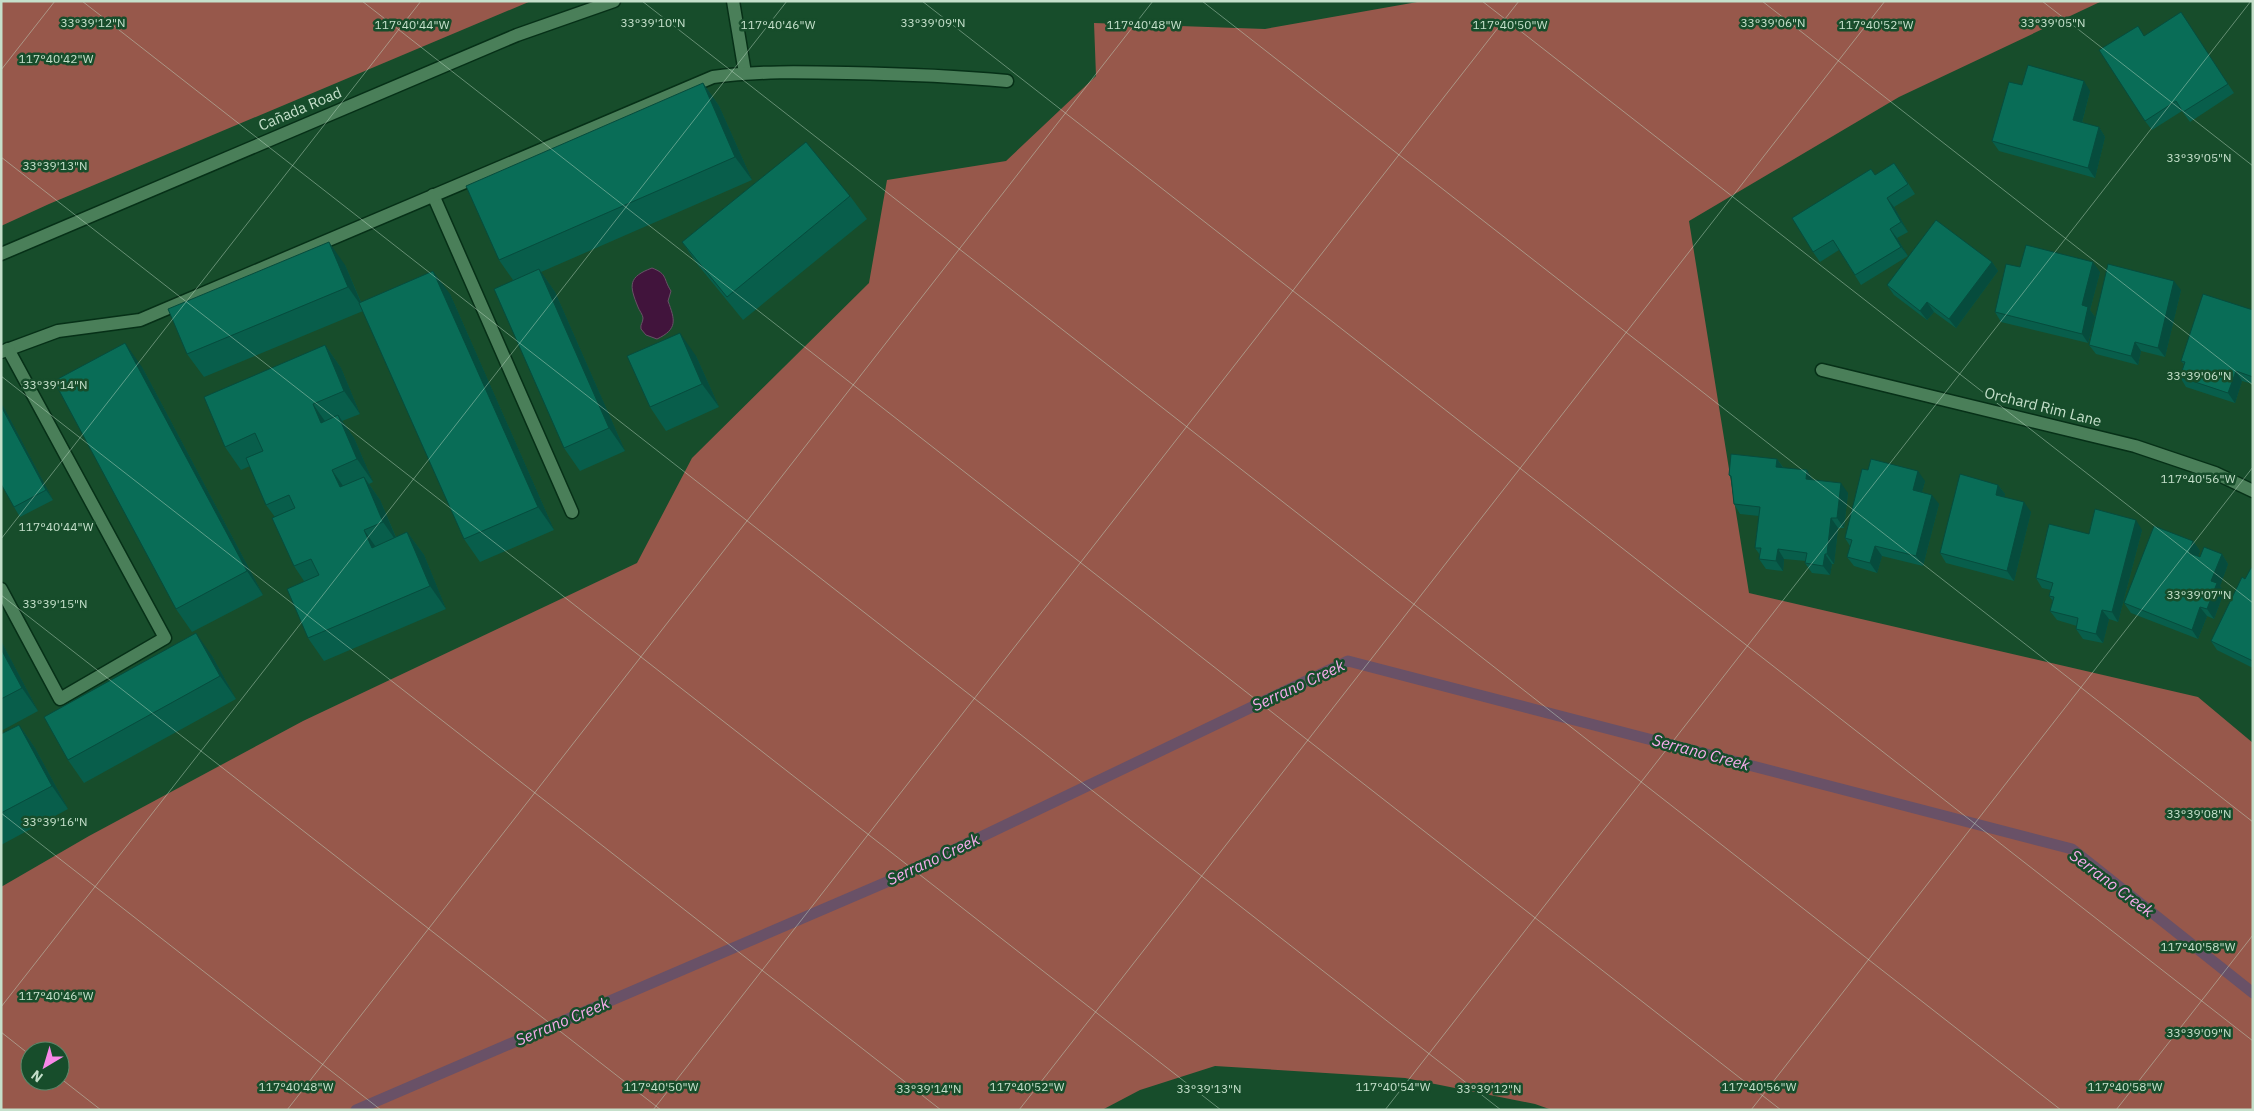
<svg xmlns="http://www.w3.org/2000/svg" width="2254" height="1111" viewBox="0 0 2254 1111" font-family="'IBM Plex Sans',sans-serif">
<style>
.green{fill:#97584b;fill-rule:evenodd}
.water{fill:#41143c;stroke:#695167}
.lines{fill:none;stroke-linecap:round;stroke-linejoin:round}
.stream{stroke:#695167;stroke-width:11}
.street-casing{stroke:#063017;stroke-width:15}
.secondary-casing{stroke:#063017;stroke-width:15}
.street{stroke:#4a7f59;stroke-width:12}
.secondary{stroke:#4a7f59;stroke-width:12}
.wall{fill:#085e4b}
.shaded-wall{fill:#064c3d}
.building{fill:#096d57;stroke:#064c3d}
.ticks{fill:none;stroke:#c5e0cb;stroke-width:1;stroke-opacity:0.45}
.labels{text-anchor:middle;stroke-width:5;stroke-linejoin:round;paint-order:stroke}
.street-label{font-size:15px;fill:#c5e0cb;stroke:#174d2b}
.water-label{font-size:16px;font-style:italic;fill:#f7acec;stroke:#174d2b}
.ticks-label{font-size:12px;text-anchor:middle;fill:#c5e0cb;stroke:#174d2b;stroke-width:5;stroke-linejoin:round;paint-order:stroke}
</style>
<rect width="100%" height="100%" fill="#174d2b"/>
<g class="green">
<path d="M1,1h530l-482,203 -48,22z"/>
<path d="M1423,1h679l-203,96 -210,124 60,372 449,104 55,46v367h-701l-17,-6 -130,-26 -190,-12 -75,24 -38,20h-1101v-223l88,-51 214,-115 334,-158 55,-105 177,-175 18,-103 119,-19 90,-85 -2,-53 171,6zM30,1051h30v30h-30z"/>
</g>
<path class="water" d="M652,268c16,6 11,11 19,23l-3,10c7,19 10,28 -11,38l-11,-4 -5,-6c-1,-5 2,-6 2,-11 0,-3 -4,-8 -5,-11 -9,-22 -10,-30 14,-39z"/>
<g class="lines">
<path class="stream" d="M356,1110l533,-229 459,-220 724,188 181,144"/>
<defs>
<g id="street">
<path d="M733,1l12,72"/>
<path d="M433,195l139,317"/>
<path d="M1,352l57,-21 82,-11 573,-243c44,-6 89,-5 134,-4 54,1 107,3 160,8"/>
<path d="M1822,370l313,76 80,27 38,18"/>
<path d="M1,589l59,110 105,-61 -157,-289"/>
</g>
<path id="secondary" d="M1,254l516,-219 97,-34"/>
</defs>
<use href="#street" class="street-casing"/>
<use href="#secondary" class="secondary-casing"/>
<use href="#street" class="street"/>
<use href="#secondary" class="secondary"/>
</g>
<g class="wall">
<path d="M2187,22l47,71 -44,29 -8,-11 -30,19 -7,-9v-85z"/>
<path d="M703,83l16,23 33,74 -211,92 14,20 70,159 -45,20 -16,-23 -51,-168 -14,-20z"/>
<path d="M2022,85l68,6 -8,32 17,4 6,10 -10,41 -96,-27 -7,-10z"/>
<path d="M1871,169l4,6 26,-3 14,22 -21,13 14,25 -11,6 11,18 -47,29 -22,-35 -19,12 -7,-10z"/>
<path d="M850,196l17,23 -124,101 -45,-55 -16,-23z"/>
<path d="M1992,262l6,9 -42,57 -22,-16 -7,8 -33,-25 -7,-10z"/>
<path d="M345,265l16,37 89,-8 104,236 -74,32 -16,-23 -101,-228 -159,66 -17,-23z"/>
<path d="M2020,267l80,5 -10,38 5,7 -7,26 -87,-21 -6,-10z"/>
<path d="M2181,290l-16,67 -24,-6 -3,14 -42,-11 -7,-9z"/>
<path d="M2253,310v74l-11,-3 -7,22 -49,-16 -6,-10 4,-13 -3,-3z"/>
<path d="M325,345l16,23 19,46 -18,7 12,17 19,44 -4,2 11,16 16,37 11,-5 17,23 22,54 -122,52 -16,-23 -4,-57 -10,-15 -19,-49 -9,-12 -16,-39 -9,4 -16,-23z"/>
<path d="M696,356l23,51 -53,24 -16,-24z"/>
<path d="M142,367l121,228 -71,37 -16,-23z"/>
<path d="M3,406l50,94 -33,17 -6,-10z"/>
<path d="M1777,459l6,8 30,13 35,13 -4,35h-6l-4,36h-2l-2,11 -18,-2 -7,-10 1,-2 -22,-2 -1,12 -17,-2 -7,-10 1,-4 -5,-7 4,-32 -19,-2 -6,-10 -3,-26 -2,-3z"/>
<path d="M1925,481l-3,11 17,12 -16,62 -41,-10 -5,17 -23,-7 -7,-9 3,-11 -5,-8z"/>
<path d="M1998,485l7,9 -1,3 27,15 -17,69 -68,-18 -6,-10z"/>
<path d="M2142,530l-24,92 -9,-3 -6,24 -20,-4 -7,-10 1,-3 -20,-6 -7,-9 3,-10 -4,-5 2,-6 -9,-2 -6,-10 53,-44z"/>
<path d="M2193,541l7,10 -2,5 2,1 22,-3 6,10 -8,22 4,6 -10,27 -7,-3 -9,23 -67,-26 -7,-10z"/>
<path d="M2253,568v100l-36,-18 -6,-9 34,-62z"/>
<path d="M1,641l37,70 -37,20z"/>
<path d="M212,656l24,43 -152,84 -16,-23z"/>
<path d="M19,725l16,23 33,61 -67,36v-111z"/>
</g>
<g class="shaded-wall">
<path d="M2084,81l6,10 -10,39 -7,-10z"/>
<path d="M703,83l16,23 33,74 -17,-23z"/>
<path d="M2099,127l6,10 -10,41 -7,-10z"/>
<path d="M1887,198l7,9 14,25 -7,-10z"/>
<path d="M1890,229l7,9 11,18 -7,-9z"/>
<path d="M329,242l16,23 19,45 -16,-23z"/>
<path d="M1992,262l6,9 -42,57 -7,-9z"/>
<path d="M2093,262l7,10 -10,38 5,7 -7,26 -6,-9v-29z"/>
<path d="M539,269l16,23 70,159 -16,-23z"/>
<path d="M433,271l17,23 104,236 -16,-23z"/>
<path d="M2174,281l7,9 -16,67 -7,-9z"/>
<path d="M1927,302l7,10 -7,8 -7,-9z"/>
<path d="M680,333l16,23 23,51 -17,-23z"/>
<path d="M2135,342l6,9 -3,14 -7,-9z"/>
<path d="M125,343l17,24 121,228 -16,-24z"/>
<path d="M325,345l16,23 19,46 -16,-23z"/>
<path d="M2236,371l6,10 -7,22 -7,-10z"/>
<path d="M1,404l2,2 50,94 -7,-10 -45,-84z"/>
<path d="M313,404l16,23 -8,-4z"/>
<path d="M338,415l16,23 19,44 -16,-23z"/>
<path d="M1777,459l7,10 -8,-2z"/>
<path d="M332,470l16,23 -8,-6z"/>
<path d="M1807,470l6,10 -1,9 -6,-10z"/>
<path d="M1918,471l7,10 -5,19 -7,-10z"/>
<path d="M364,477l16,23 19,45 -16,-23z"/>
<path d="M1841,483l7,10 -4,35 -7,-10z"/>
<path d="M1998,485l7,9 -2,11 -7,-10z"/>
<path d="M1932,495l7,9 -16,62 -7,-10z"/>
<path d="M2024,502l7,10 -17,69 -7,-10z"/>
<path d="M1831,518l7,10 -4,36 -7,-10z"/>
<path d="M2136,520l6,10 -24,92 -6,-10z"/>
<path d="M364,530l16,23 -8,-5z"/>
<path d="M407,532l17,23 22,54 -16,-23z"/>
<path d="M2193,541l7,10 -4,11 -7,-9z"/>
<path d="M1875,546l7,10 -5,17 -7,-10z"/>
<path d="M1778,549l6,10 -1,12 -7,-10z"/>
<path d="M1825,554l7,10 -2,11 -7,-9z"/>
<path d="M2222,554l6,10 -8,22 4,6 -10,27 -7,-10 4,-28z"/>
<path d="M2200,607l7,9 -9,23 -6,-9z"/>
<path d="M2102,610l7,9 -6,24 -7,-9z"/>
<path d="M196,633l16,23 24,43 -16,-23z"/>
<path d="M1,641l37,70 -16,-23 -21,-39z"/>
<path d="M19,725l16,23 33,61 -16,-23z"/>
</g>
<g class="building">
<path d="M2181,12l47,72 -45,28 -7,-11 -31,20 -46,-71 39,-24 6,10z"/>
<path d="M2028,65l56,16 -11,39 26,7 -11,41 -96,-27 17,-59 13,3z"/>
<path d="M703,83l32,74 -236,103 -33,-74z"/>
<path d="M806,142l44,54 -123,101 -45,-55z"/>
<path d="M1894,163l14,21 -21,14 14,24 -11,7 11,18 -46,28 -22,-35 -20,12 -21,-34 79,-49 4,6z"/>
<path d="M1936,220l56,42 -43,57 -22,-17 -7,9 -33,-26z"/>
<path d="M329,242l19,45 -161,67 -19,-45z"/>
<path d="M2026,245l67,17 -11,43 6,2 -6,27 -87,-22 11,-48 14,3z"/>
<path d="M2108,264l66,17 -16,67 -23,-6 -4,14 -42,-11z"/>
<path d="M539,269l70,159 -45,20 -70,-159z"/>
<path d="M433,271l105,236 -74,32 -105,-236z"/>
<path d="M2203,294l50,16v67l-17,-6 -8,22 -48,-16 5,-15 -4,-1z"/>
<path d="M680,333l22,51 -52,23 -23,-51z"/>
<path d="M125,343l122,228 -71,38 -122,-228z"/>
<path d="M325,345l19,46 -31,13 8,19 17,-8 19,44 -25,11 8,17 24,-10 19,45 -19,8 8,18 35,-16 23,54 -122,52 -21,-49 32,-14 -8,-16 -17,7 -22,-48 23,-10 -6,-13 -23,10 -20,-47 17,-7 -8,-18 -30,14 -21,-50z"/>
<path d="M1,406l45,84 -32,17 -13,-23z"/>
<path d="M1731,454l46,5 -1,8 31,3 -1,9 35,4 -4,35h-6l-4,36h-2l-2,12 -18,-3 2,-10 -29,-4 -2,12 -17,-2 2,-11h-6l5,-41 -26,-3 -3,-28 -2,-1z"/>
<path d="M1871,459l47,12 -5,19 19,5 -16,61 -41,-10 -5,17 -23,-6 5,-17 -7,-2 17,-69 6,1z"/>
<path d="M1960,474l38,11 -2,10 28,7 -17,69 -67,-18z"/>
<path d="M2095,509l41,11 -24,92 -10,-2 -6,24 -20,-5 2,-11 -28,-7 4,-14 -5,-1 4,-13 -17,-5 13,-54 40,10z"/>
<path d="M2154,526l39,15 -4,12 11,4 4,-10 18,7 -11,27 6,2 -10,26 -7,-2 -8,23 -68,-27z"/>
<path d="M2251,568h2v93l-42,-20 31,-64 3,2z"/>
<path d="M196,633l24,43 -152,84 -24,-43z"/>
<path d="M1,649l21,39 -21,11z"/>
<path d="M19,725l33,61 -51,27v-79z"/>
</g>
<path class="ticks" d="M82,1l1419,1109M362,1l1419,1109M642,1l1419,1109M922,1l1331,1040M1202,1l1051,821M1482,1l771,602M1762,1l491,384M2042,1l211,165M1,70l54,-69M1,157l1220,953M1,376l940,734M1,539l420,-538M1,595l660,515M1,813l380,297M1,1007l786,-1006M1,1032l29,23M60,1078l41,32M287,1110l866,-1109M653,1110l866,-1109M1019,1110l866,-1109M1385,1110l866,-1109M1751,1110l502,-643M2116,1110l137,-175"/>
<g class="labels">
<g class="street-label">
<text transform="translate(300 109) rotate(-23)" y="5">Cañada Road</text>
<text transform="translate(2043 407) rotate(14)" y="5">Orchard Rim Lane</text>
</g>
<g class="water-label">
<text transform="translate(1298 685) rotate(-25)" y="6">Serrano Creek</text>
<text transform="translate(1701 752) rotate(15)" y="6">Serrano Creek</text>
<text transform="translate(933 859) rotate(-25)" y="6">Serrano Creek</text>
<text transform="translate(2112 883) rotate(37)" y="6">Serrano Creek</text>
<text transform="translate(562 1021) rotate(-23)" y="6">Serrano Creek</text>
</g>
</g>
<g class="ticks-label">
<text x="93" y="27">33°39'12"N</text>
<text x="653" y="27">33°39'10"N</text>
<text x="933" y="27">33°39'09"N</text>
<text x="1773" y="27">33°39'06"N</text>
<text x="2053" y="27">33°39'05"N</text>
<text x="412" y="29">117°40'44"W</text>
<text x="778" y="29">117°40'46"W</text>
<text x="1144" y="29">117°40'48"W</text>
<text x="1510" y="29">117°40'50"W</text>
<text x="1876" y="29">117°40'52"W</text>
<text x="56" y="63">117°40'42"W</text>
<text x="2199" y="162">33°39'05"N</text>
<text x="55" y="170">33°39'13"N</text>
<text x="2199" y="380">33°39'06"N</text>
<text x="55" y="389">33°39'14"N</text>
<text x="2198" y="483">117°40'56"W</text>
<text x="56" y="531">117°40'44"W</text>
<text x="2199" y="599">33°39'07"N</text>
<text x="55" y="608">33°39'15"N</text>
<text x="2199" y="818">33°39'08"N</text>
<text x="55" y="826">33°39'16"N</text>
<text x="2198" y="951">117°40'58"W</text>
<text x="56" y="1000">117°40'46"W</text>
<text x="2199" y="1037">33°39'09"N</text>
<text x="296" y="1091">117°40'48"W</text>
<text x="661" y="1091">117°40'50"W</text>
<text x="1027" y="1091">117°40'52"W</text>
<text x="1393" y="1091">117°40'54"W</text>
<text x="1759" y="1091">117°40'56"W</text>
<text x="2125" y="1091">117°40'58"W</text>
<text x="929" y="1093">33°39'14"N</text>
<text x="1209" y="1093">33°39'13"N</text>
<text x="1489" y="1093">33°39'12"N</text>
</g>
<rect width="2254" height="1111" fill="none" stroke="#c5e0cb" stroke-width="5"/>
<g transform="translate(45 1066) rotate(218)"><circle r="24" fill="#174d2b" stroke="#5d886b"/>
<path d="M0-4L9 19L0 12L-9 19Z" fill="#f888e9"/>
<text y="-8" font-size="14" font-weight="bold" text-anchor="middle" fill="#c5e0cb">N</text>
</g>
</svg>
